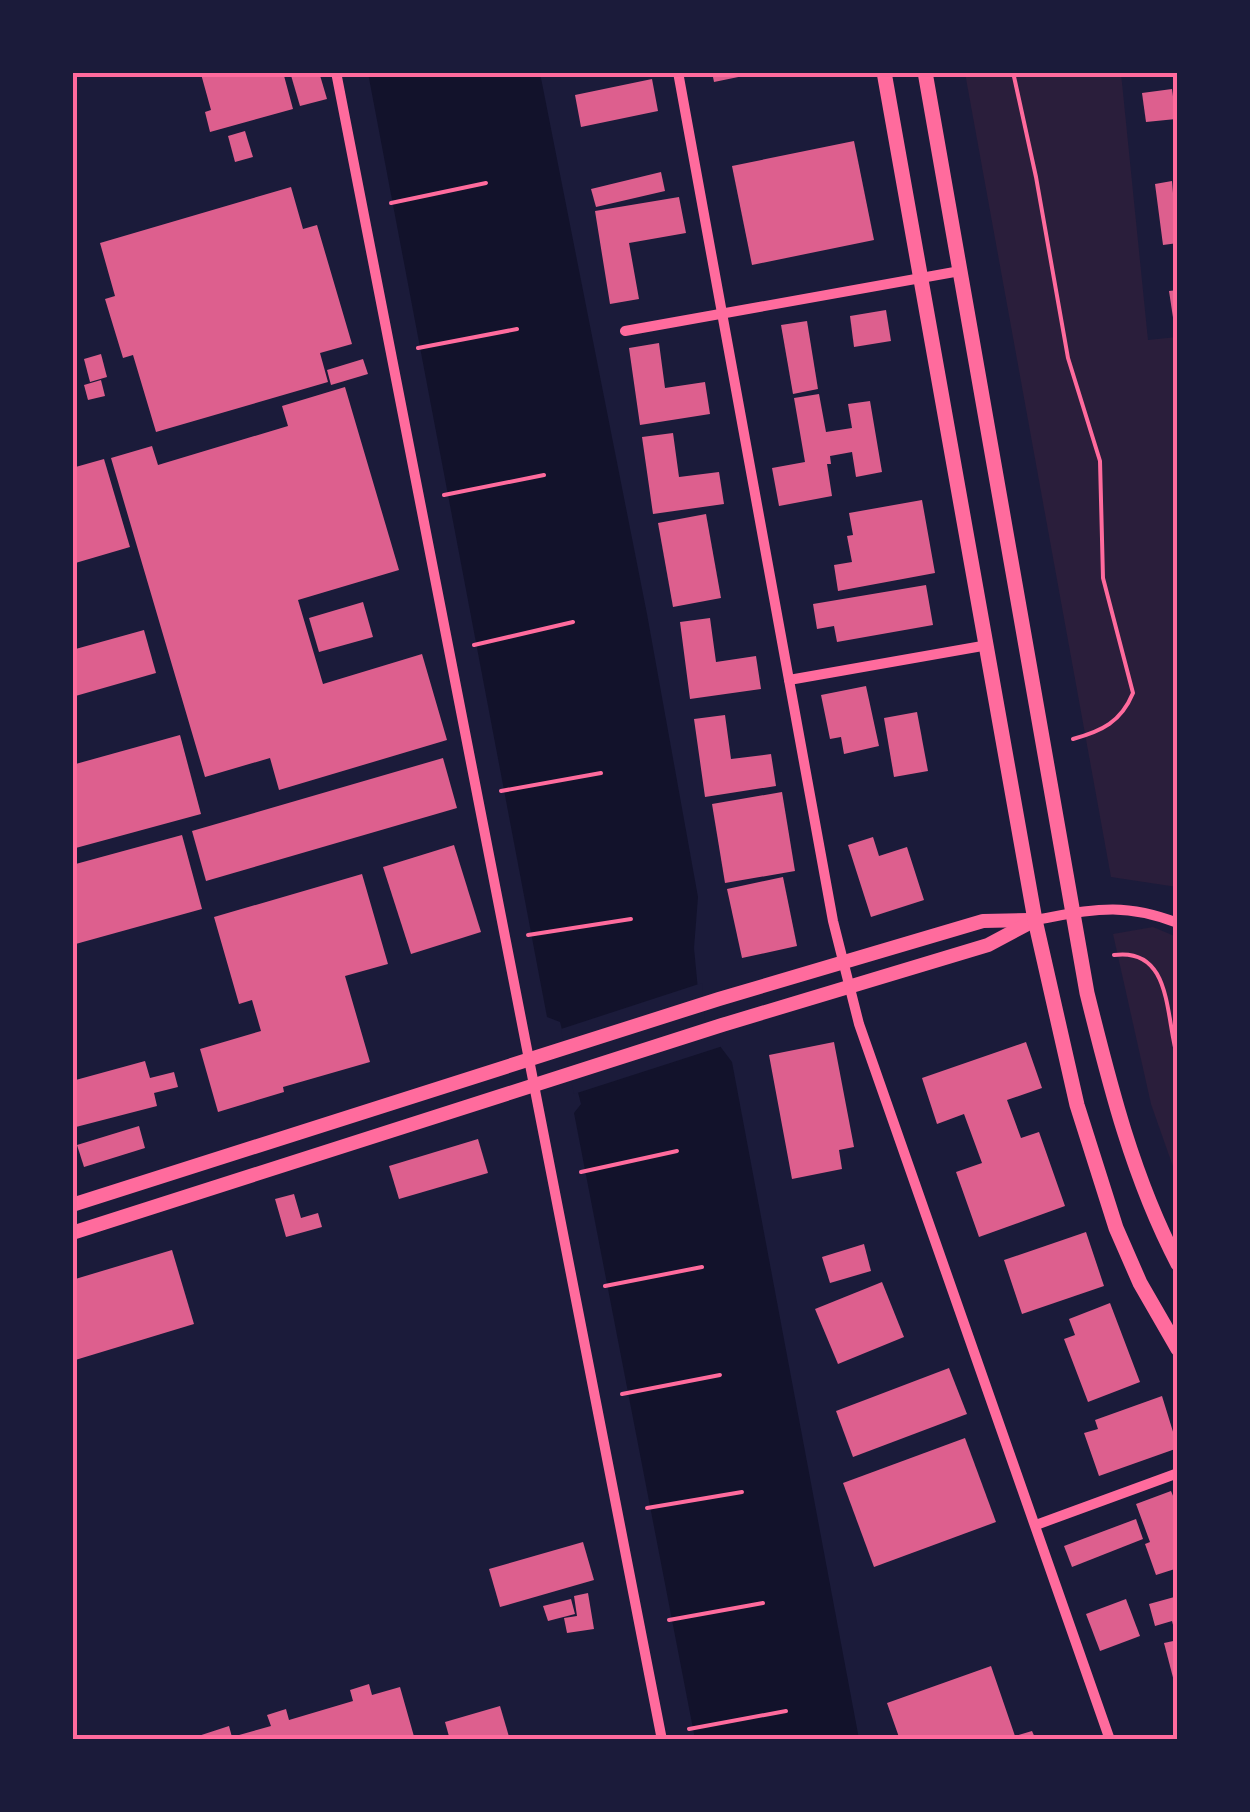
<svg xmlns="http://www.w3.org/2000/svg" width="1250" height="1812" viewBox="0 0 1250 1812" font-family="Overpass,sans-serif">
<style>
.green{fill:#2a1e3b}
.water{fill:#12122b}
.pier{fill:#1b1b3a}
.building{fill:#dd5f8e}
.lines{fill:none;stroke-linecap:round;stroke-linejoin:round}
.path{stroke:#ff6b9d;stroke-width:4}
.minor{stroke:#ff6b9d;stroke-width:10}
.tertiary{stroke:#ff6b9d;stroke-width:14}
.secondary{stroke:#ff6b9d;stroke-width:15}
.neatline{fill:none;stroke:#ff6b9d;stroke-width:4}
</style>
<rect width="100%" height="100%" fill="#1b1b3a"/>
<g class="green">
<path d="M965,73h156l27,267 29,-3v550l-66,-10z"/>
<path d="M1153,927l24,10v241l-26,-74 -38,-170z"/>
</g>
<path class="water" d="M368,73h172l107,541 51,283 -4,51 7,73 31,41 127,677h-164l-121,-626 7,-9 -21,-82 -13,-5z"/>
<path class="pier" d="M702,983l3,36 18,27 -149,48 -13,-65z"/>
<g class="building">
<path d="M205,72h78l10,37 -83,23 -5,-20 6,-2 -10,-36z"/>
<path d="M290,72h29l8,27 -27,7z"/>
<path d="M712,72h41v2l-39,8z"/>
<path d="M652,79l6,32 -77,16 -6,-32z"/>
<path d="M1172,89l4,30 -30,3 -4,-29z"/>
<path d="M245,131l8,26 -18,5 -7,-26z"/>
<path d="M854,141l20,99 -122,25 -20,-99z"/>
<path d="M661,172l4,19 -69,16 -5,-18z"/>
<path d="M1172,181l1,12 5,-1v51l-15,2 -8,-61z"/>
<path d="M291,187l12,42 14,-4 35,119 -32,9 8,29 -172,50 -23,-77 -10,3 -18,-59 10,-3 -15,-53z"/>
<path d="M679,197l7,36 -57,10 10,56 -29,5 -15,-93z"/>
<path d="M1178,290v34h-4l-5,-33z"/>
<path d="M886,310l5,31 -37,6 -4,-31z"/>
<path d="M807,321l11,68 -25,5 -12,-69z"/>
<path d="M659,343l6,45 40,-6 5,32 -70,11 -11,-77z"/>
<path d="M101,354l6,23 -17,5 -6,-23z"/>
<path d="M363,359l5,15 -37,11 -4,-15z"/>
<path d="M101,380l4,16 -17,4 -4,-15z"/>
<path d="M345,387l54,183 -101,30 25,84 99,-30 25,86 -168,50 -9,-32 -65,19 -94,-319 41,-12 6,19 130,-39 -6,-20z"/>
<path d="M819,394l7,38 26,-4 -4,-24 22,-3 12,71 -26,5 -4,-25 -22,4 1,8h-4l5,32 -53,10 -7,-38 33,-6 -11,-64z"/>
<path d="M673,433l6,44 40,-5 5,32 -71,10 -11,-77z"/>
<path d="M104,459l26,88 -58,17v-96z"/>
<path d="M922,500l13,73 -97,18 -4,-26 18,-3 -5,-26 6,-1 -4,-22z"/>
<path d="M706,514l15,84 -48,9 -15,-84z"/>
<path d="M926,585l7,40 -96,17 -3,-16 -17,3 -4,-25z"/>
<path d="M363,602l10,35 -54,15 -10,-34z"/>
<path d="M710,618l6,44 40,-6 5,33 -71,10 -10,-77z"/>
<path d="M144,630l12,43 -84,24v-47z"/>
<path d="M866,686l13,60 -35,8 -3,-17 -11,2 -9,-44z"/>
<path d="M917,712l11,59 -34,6 -10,-59z"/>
<path d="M725,715l6,44 40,-5 5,32 -71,11 -11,-78z"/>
<path d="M180,735l21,79 -129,35v-84z"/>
<path d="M443,758l14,50 -251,73 -14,-50z"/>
<path d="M782,792l13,79 -70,12 -13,-79z"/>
<path d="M182,835l20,74 -130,36v-80z"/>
<path d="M873,837l6,19 28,-9 17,53 -53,17 -23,-72z"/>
<path d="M454,845l27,87 -70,22 -28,-87z"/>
<path d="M362,874l26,90 -43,12 25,86 -87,25 1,5 -66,20 -18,-63 61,-18 -9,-31 -13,4 -25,-87z"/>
<path d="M783,877l14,69 -55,12 -15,-69z"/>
<path d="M834,1042l20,105 -15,3 3,19 -50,10 -23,-124z"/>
<path d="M1026,1042l16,46 -35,12 14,38 18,-6 26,74 -86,31 -23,-65 26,-9 -18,-49 -27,10 -15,-46z"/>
<path d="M145,1061l5,17 24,-6 4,15 -24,6 3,13 -85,22v-47z"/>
<path d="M139,1126l6,22 -61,19 -7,-22z"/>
<path d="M478,1139l10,34 -89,26 -10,-33z"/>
<path d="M294,1194l7,24 17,-5 4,14 -36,10 -11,-38z"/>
<path d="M1086,1232l18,54 -82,28 -18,-54z"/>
<path d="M864,1244l7,27 -41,12 -8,-26z"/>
<path d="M172,1250l22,74 -122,37v-81z"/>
<path d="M882,1282l22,55 -66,27 -23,-55z"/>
<path d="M1110,1303l30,79 -52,20 -24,-63 11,-4 -6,-16z"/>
<path d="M949,1368l18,46 -114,43 -17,-46z"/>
<path d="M1162,1396l16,52 -79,28 -15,-43 14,-4 -3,-9z"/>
<path d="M965,1438l31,84 -122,45 -31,-84z"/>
<path d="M1171,1491l7,17v60l-22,7 -11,-31 5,-2 -14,-38z"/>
<path d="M1136,1519l7,20 -71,28 -8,-21z"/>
<path d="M583,1542l11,38 -94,27 -11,-38z"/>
<path d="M588,1593l6,36 -27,4 -3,-15 13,-2 -3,-20z"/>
<path d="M1178,1596v39l-2,1 -4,-15 -17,5 -6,-22z"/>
<path d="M571,1599l4,15 -27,7 -5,-15z"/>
<path d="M1126,1599l14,37 -40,15 -14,-37z"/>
<path d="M1178,1640v49h-2l-12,-46z"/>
<path d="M991,1666l24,70 17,-5 4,9h-136l-13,-37z"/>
<path d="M369,1684l3,11 28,-8 15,53h-229l43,-14 3,11 39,-11 -4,-11 19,-6 3,11 64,-19 -3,-11z"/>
<path d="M500,1706l10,34h-60l-5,-18z"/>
</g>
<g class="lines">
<g class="path">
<path d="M1013,72l23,105 32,181 32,103 3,117 30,115c-12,29 -31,38 -60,46"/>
<path d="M391,203l95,-20"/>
<path d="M418,348l99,-19"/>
<path d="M444,495l100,-20"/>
<path d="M474,645l99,-23"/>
<path d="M501,791l100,-18"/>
<path d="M528,935l103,-16"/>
<path d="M1114,955c59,-8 51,63 64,104"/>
<path d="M581,1172l96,-21"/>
<path d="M1177,1184h1"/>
<path d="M605,1286l97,-19"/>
<path d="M622,1394l98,-19"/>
<path d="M647,1508l95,-16"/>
<path d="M669,1620l94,-17"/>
<path d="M689,1729l97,-18"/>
</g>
<g class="minor">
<path d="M336,72l326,1668"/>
<path d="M678,72l155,849 26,103 251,716"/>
<path d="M625,331l335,-60"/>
<path d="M789,680l199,-35"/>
<path d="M1035,920c57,-10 86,-19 143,3"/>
<path d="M1036,1525l142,-52"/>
</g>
<g class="tertiary">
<path d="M72,1205l647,-206 264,-78 46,-1"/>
<path d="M72,1233l650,-208 266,-80 47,-25"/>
</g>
<g class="secondary">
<path d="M884,72l151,848 42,185 39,123 24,55 38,66"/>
<path d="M925,72l162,921c23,93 46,185 91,271"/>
</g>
</g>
<rect width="1250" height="1812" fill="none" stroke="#1b1b3a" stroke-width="150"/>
<rect x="75" y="75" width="1100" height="1662" class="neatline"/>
</svg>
